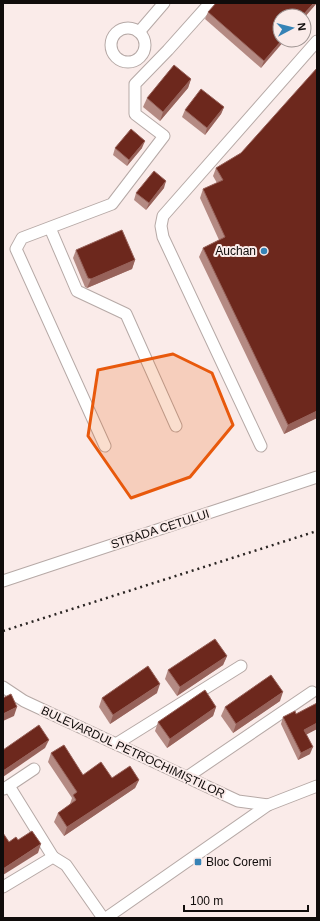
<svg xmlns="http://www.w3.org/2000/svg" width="320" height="921" viewBox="0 0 320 921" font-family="Arial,sans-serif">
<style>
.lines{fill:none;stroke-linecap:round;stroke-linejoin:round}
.minor-casing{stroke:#b6a9a6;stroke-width:13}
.minor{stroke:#fff;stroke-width:11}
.rail{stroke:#2a2523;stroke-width:2.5;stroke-dasharray:2 4;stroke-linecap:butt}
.wall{fill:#b48a83}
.shaded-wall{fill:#97625a}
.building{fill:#6d281d;stroke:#97625a}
.marked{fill:#e8590c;fill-opacity:0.2;stroke:#e8590c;stroke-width:3;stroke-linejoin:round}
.poi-dot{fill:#3683b6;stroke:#faebe9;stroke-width:1.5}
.labels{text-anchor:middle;stroke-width:4;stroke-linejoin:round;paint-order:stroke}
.poi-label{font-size:12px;fill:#100c0b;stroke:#faebe9;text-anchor:end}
.street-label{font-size:12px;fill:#100c0b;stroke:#faebe9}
</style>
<rect width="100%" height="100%" fill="#faebe9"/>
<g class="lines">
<defs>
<g id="minor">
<circle cx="128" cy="45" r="17"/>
<path d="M139,32l25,-29"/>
<path d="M50,228l27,63 49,23 50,112"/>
<path d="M105,446l-89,-197 6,-11 90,-34 52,-68 -29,-22v-30l33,-34 42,-47"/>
<path d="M261,446l-98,-209 -2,-11 2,-10 154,-175"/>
<path d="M3,581l314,-104"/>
<path d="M3,687l21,14 214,100 30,4"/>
<path d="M116,744l125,-78"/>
<path d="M187,777l125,-85"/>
<path d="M9,786l44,71"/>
<path d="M4,789l30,-20"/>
<path d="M3,887l50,-30 13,8 37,53"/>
<path d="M106,918l162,-113 49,-19"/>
</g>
</defs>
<use href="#minor" class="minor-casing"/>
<use href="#minor" class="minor"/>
<path class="rail" d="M3,631l314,-100"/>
</g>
<g class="wall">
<path d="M208,12l72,28 -19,28 -56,-49z"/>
<path d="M191,79l-3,9 -28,33 -17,-14 4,-9z"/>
<path d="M224,107l-3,7 -16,21 -23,-18 3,-7z"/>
<path d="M115,148h27l-15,18 -14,-11z"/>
<path d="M241,153l76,265 -33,16 -85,-177 4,-9 16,-8 -19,-42 3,-9 14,-6 -4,-7 3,-8z"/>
<path d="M164,188l-18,22 -12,-10 2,-7z"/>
<path d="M76,250l59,10 -3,9 -45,19 -2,-1 -12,-29z"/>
<path d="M227,656l-4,9 -46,31 -12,-17 3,-9z"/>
<path d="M157,693l-47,31 -11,-17 3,-9z"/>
<path d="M280,701l-47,32 -12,-17 4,-9z"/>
<path d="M317,703v26l-11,5 4,20 -12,6 -17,-36 2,-7 13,-3z"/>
<path d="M216,707l-3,9 -46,32 -12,-17 3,-9z"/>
<path d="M51,753l32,22 56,5 -4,8 -71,48 -10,-14 4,-9 12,-8v-1l2,-6 -24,-36z"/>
</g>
<g class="shaded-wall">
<path d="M314,3h3l-13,15v-2h-2z"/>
<path d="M282,40h3l-24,28 3,-7z"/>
<path d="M191,79l-3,9 -28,33 3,-9z"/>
<path d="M224,107l-3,7 -16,21 2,-7z"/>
<path d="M145,141l-3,7 -15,18 2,-6z"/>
<path d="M166,181l-2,7 -18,22 3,-7z"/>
<path d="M135,260l-3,9 -45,19 4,-9z"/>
<path d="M317,411v7l-33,16 4,-9z"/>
<path d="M227,656l-4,9 -46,31 3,-9z"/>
<path d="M160,684l-3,9 -47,31 3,-9z"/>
<path d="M283,692l-3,9 -47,32 3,-9z"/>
<path d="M17,707l-3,9 -11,5v-7z"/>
<path d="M216,707l-3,9 -46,32 3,-9z"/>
<path d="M317,723v6l-15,8 2,-7z"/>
<path d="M49,740l-4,8 -42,29v-6z"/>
<path d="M313,747l-3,7 -12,6 3,-7z"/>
<path d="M139,780l-4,8 -71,48 3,-9z"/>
<path d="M41,844l-3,9 -35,22v-6z"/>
</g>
<g class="building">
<path d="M216,3h98l-12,13h-22v24h2l-18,21 -56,-49z"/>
<path d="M174,65l17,14 -28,33 -16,-14z"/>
<path d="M317,68v343l-29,14 -85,-177 22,-11 -22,-48 20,-9 -7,-12 25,-15z"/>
<path d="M201,89l23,18 -17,21 -22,-18z"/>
<path d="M131,129l14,12 -16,19 -14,-12z"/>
<path d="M154,171l12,10 -17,22 -13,-10z"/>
<path d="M122,230l13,30 -44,19 -3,-1 -12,-28z"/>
<path d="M215,639l12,17 -47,31 -12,-17z"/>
<path d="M148,666l12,18 -47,31 -11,-17z"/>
<path d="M271,675l12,17 -47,32 -11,-17z"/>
<path d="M205,690l11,17 -46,32 -12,-17z"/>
<path d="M11,694l6,13 -14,7v-16z"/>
<path d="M317,703v20l-13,7 9,17 -12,6 -18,-36 12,-6 1,3z"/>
<path d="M39,725l10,15 -46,31v-22v1z"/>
<path d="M64,745l19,30 18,-13 11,16 18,-12 9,14 -72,47 -9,-14 18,-13 -3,-5 4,-3 -26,-39z"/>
<path d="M32,831l9,13 -38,25v-36l6,9 7,-5 2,3z"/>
</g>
<path class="marked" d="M173,354l39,19 21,52 -43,52 -59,21 -43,-62 10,-66z"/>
<g class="poi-dot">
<circle cx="264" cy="251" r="4"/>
<rect x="194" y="858" width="8" height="8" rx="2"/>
</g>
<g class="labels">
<g class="poi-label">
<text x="256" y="255">Auchan</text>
<text x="206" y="866" text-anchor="start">Bloc Coremi</text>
</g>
<g class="street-label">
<text transform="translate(160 529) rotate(-18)" y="4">STRADA CETULUI</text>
<text transform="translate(133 752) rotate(25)" y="4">BULEVARDUL PETROCHIMIȘTILOR</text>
</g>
</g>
<rect width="320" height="921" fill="none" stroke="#100c0b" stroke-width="8"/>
<g transform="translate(292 28) rotate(83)"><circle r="19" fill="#faebe9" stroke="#9c9290"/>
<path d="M0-3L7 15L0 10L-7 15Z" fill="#3683b6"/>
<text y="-6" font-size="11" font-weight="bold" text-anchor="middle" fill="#100c0b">N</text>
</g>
<path d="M184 905v6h124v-6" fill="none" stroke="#100c0b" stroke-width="2"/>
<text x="190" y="905" font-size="12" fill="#100c0b" stroke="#faebe9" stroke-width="3" paint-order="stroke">100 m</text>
</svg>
